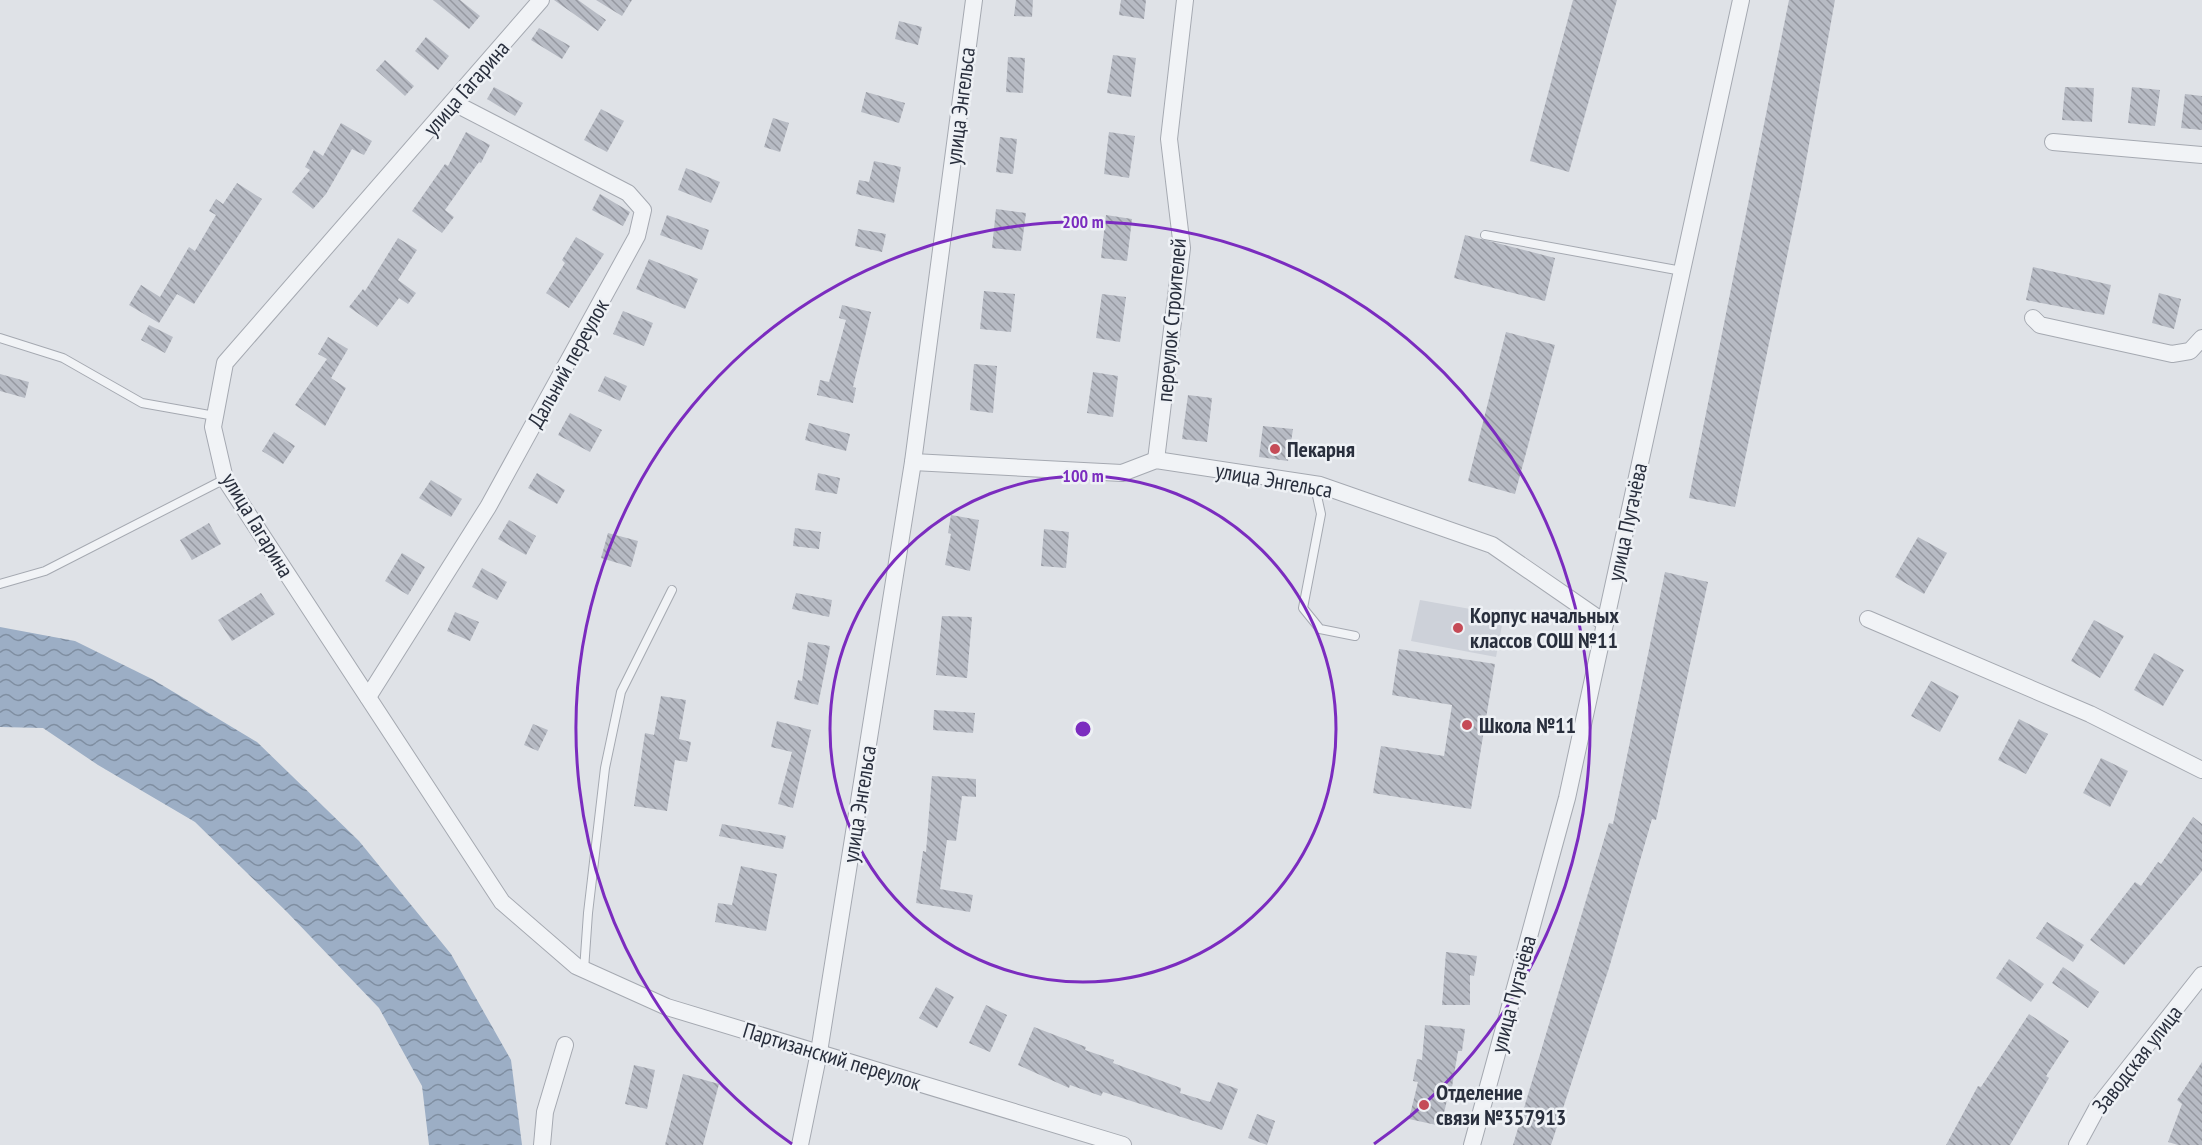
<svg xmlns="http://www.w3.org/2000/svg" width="2202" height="1145" viewBox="0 0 2202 1145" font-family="'PT Sans Narrow',sans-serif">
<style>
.built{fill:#cdd1d9}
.water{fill:url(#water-waves)}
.building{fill:url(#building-back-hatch)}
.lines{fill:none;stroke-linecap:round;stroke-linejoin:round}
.lane-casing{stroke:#a5a9b1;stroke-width:10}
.street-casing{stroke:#a5a9b1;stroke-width:18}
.lane{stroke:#f1f3f6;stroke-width:8}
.street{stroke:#f1f3f6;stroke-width:16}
.ring{fill:none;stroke:#7b2cbf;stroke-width:3}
.poi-dot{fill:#c54b57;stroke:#eef1f5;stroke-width:2}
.labels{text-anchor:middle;stroke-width:5;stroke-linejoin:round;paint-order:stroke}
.street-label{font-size:22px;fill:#292f3d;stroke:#eef1f5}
.poi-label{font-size:22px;font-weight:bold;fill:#292f3d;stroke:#eef1f5;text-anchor:start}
.centre{fill:#7b2cbf;stroke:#eef1f5;stroke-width:3}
.ring-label{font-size:18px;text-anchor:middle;font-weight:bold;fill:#7b2cbf;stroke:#eef1f5;stroke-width:5;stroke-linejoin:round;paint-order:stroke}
</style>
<defs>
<pattern id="water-waves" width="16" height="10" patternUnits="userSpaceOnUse" patternTransform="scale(1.5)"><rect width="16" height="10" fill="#9caec5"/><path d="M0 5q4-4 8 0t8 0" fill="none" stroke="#7f8ea1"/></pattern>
<pattern id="building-back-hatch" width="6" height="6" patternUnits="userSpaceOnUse" patternTransform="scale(1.5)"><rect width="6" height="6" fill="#b7bbc4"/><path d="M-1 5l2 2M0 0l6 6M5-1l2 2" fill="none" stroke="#9598a0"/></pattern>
</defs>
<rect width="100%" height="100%" fill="#dfe2e7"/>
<path class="built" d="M1420,600l84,15 -8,42 -85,-16z"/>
<path class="water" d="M0,627l75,14 77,38 105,63 102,99 92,113 60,106 11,85h-93l-7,-59 -43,-78 -92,-96 -92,-90 -97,-57 -55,-37 -43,-1z"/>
<g class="building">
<path d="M433,0h27l20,16 -11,13z"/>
<path d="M554,0h24l28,20 -8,11z"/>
<path d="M596,0h36l-10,16z"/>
<path d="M1016,0h17l-1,17 -18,-1z"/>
<path d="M1121,0h25l-2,19 -25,-4z"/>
<path d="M1573,0h44l-48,172 -39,-11z"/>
<path d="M1789,0h46l-34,189 -66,318 -46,-9z"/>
<path d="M899,21l23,6 -4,18 -23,-6z"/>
<path d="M539,28l31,18 -8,13 -31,-19z"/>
<path d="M426,37l23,19 -11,14 -23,-19z"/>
<path d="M1113,55l23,3 -5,39 -24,-4z"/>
<path d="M1008,57l17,1 -2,35 -17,-1z"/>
<path d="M385,60l29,26 -9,10 -29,-26z"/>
<path d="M494,87l29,16 -8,13 -28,-17z"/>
<path d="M2065,87l29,1 -2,34 -30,-2z"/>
<path d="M2132,87l28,3 -5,36 -27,-3z"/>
<path d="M866,92l39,11 -6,20 -38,-11z"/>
<path d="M2185,94l17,2v34l-21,-2z"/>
<path d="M601,109l23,12 -17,31 -23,-12z"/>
<path d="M773,118l16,5 -9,29 -16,-5z"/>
<path d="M341,123l31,18 -8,14 -12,-6 -26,45 -13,15 -21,-17 18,-22 -5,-3 9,-17 9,6z"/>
<path d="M466,132l24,13 -9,18 -2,-1 -34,48 9,7 -12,16 -30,-22 33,-47 3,2z"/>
<path d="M1109,132l26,4 -6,42 -25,-4z"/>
<path d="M1000,137l17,2 -4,35 -17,-2z"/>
<path d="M874,161l27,6 -7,36 -38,-9 3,-14 10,2z"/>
<path d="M686,168l34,14 -9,21 -33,-13z"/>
<path d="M237,183l25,16 -68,105 -17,-10 -18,29 -30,-18 12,-20 19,12 29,-50 6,4 21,-36 -7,-4 7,-12 7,5z"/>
<path d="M600,194l30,18 -7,14 -31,-16z"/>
<path d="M996,209l30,4 -5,38 -29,-3z"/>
<path d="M667,215l42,15 -7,20 -42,-15z"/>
<path d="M1106,215l26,4 -5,42 -26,-3z"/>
<path d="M858,229l28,5 -4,18 -27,-6z"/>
<path d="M1465,235l90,23 -10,43 -91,-23z"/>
<path d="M576,237l28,17 -35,54 -23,-15 19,-30 -3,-3z"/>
<path d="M398,238l19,12 -19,30 18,13 -8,11 -9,-6 -22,29 -28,-20 14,-18 2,2z"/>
<path d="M649,259l49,20 -13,30 -49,-20z"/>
<path d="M2033,267l78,18 -7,30 -78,-15z"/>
<path d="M984,291l31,3 -4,38 -31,-3z"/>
<path d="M2159,293l22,6 -7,30 -22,-6z"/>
<path d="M1102,294l24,3 -6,45 -24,-4z"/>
<path d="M842,305l29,7 -18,75 3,1 -3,15 -36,-8 3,-15 9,2 17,-62 -7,-2z"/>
<path d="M623,311l30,12 -9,23 -31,-12z"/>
<path d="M149,325l24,12 -8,16 -24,-13z"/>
<path d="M1506,332l49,13 -40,149 -47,-13z"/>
<path d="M328,337l20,12 -17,29 15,10 -21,38 -30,-21 32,-46 -9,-5z"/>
<path d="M974,364l23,2 -4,47 -23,-3z"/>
<path d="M1093,372l25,4 -5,41 -26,-4z"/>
<path d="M0,374l29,8 -4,16 -25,-7z"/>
<path d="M605,376l22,10 -7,15 -22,-10z"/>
<path d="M1188,395l24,3 -5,44 -25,-3z"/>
<path d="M570,413l32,17 -12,22 -32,-17z"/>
<path d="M809,423l41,11 -4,17 -41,-11z"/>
<path d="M1263,426l30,3 -5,32 -29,-4z"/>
<path d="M274,432l21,14 -12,18 -21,-13z"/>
<path d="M537,473l28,17 -8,14 -29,-16z"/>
<path d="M818,473l22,5 -3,16 -22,-4z"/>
<path d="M431,480l31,19 -11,18 -32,-19z"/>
<path d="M951,515l28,5 -9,51 -25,-6 6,-31 -3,-1z"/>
<path d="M509,520l27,16 -10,19 -28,-16z"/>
<path d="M209,523l12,21 -29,16 -12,-20z"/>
<path d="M795,528l26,4 -2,17 -26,-3z"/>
<path d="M1044,529l25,3 -3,36 -25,-2z"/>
<path d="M608,533l30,8 -7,26 -30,-9z"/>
<path d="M1918,537l29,16 -23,41 -29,-17z"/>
<path d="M402,553l23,14 -17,28 -23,-14z"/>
<path d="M482,568l25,14 -10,18 -25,-13z"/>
<path d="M1665,572l43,10 -52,238 -4,-1 -43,149 -58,177h-38l96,-322 4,1z"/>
<path d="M261,593l14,21 -43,27 -14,-21z"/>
<path d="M796,593l36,7 -3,17 -37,-8z"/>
<path d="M455,612l24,10 -9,19 -23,-10z"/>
<path d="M942,616l30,1 -5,61 -31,-3z"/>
<path d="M2094,620l30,16 -24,42 -29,-17z"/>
<path d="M808,642l22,4 -12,59 -24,-6 4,-19 4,1z"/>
<path d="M1399,649l96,15 -24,145 -98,-16 8,-47 63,10 8,-51 -60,-10z"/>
<path d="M2154,653l30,17 -21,36 -29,-16z"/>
<path d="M1931,681l28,15 -19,36 -29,-16z"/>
<path d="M661,696l25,4 -7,39 12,3 -4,20 -12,-2 -8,51 -33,-5 11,-73 9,2z"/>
<path d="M934,710l41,3 -2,20 -40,-3z"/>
<path d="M2019,719l29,15 -22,40 -28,-14z"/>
<path d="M777,721l34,9 -18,78 -15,-4 14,-52 -21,-5z"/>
<path d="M533,724l15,6 -10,21 -14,-6z"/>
<path d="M2101,758l27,13 -18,36 -27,-14z"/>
<path d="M932,776l44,3v18l-14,-1 -6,45 -9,-1 -7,49 33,6 -3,17 -54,-9 7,-52 3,1z"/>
<path d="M2193,817l9,7v47l-78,94 -34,-25 45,-58 6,4 17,-24 3,2z"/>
<path d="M722,824l64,12 -3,13 -64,-13z"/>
<path d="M741,866l36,8 -11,57 -51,-9 3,-19 14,2z"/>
<path d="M2047,922l37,23 -11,17 -37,-24z"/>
<path d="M1446,952l31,4 -3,20 -4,-1v30h-28z"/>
<path d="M2009,959l35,25 -13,18 -35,-24z"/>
<path d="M2063,967l36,25 -11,16 -36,-25z"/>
<path d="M936,987l18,10 -17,31 -18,-10z"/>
<path d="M986,1005l21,10 -17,37 -21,-9z"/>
<path d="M2029,1014l40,27 -23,35 3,2 -39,67h-64l32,-59 3,1z"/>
<path d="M1425,1025l40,4 -3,22h-4l-6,36h-2l-9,39 -32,-7 9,-37 -5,-1 4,-22 5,1z"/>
<path d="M1034,1027l52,20 -1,3 29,10 -1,3 68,25 -1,5 30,9 8,-20 20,7 -16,41 -119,-38 -2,4 -31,-11 -1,3 -51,-23z"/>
<path d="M2202,1062v83h-24l-10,-3 14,-38 -5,-4z"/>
<path d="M634,1065l21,5 -8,39 -22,-5z"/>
<path d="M683,1074l36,10 -16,61h-38z"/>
<path d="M1257,1114l18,7 -8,24 -19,-7z"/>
</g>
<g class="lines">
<defs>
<g id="lane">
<path d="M1485,235l197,36"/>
<path d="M0,338l63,20 79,45 73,13"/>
<path d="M1320,485l-3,11 4,18 -18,94 17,21 35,7"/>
<path d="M0,584l45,-13 180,-92"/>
<path d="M584,970l4,-57 17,-145 16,-76 51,-102"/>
</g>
<g id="street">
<path d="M541,0l-316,363 -12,64 12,52 277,423 74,64 91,41 456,138"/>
<path d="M2053,142l149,13"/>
<path d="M2033,318l7,7 132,29 18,-3 12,-13"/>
<path d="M1156,460l26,-212 -13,-109 16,-139"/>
<path d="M913,462l209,11 34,-13 164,25 172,60 113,78"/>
<path d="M1868,619l222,95 112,56"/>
<path d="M368,697l120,-190 149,-271 6,-26 -15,-17 -174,-90"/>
<path d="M542,1145l3,-33 20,-67"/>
<path d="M800,1145l19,-93 94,-590 61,-462"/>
<path d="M1472,1145l95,-347 174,-798"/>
<path d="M2077,1145l20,-37 105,-133"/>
</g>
</defs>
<use href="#lane" class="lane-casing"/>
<use href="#street" class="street-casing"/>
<use href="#lane" class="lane"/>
<use href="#street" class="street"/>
</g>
<g class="ring">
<circle cx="1083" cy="729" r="253"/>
<path d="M792 1144A507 507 0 1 1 1374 1144"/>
</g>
<g class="poi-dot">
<circle cx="1275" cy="449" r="6"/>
<circle cx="1458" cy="628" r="6"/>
<circle cx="1467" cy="725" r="6"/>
<circle cx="1424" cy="1105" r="6"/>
</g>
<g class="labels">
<g class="street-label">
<text transform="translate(466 88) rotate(-49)" y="8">улица Гагарина</text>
<text transform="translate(960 106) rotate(-83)" y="8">улица Энгельса</text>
<text transform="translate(1171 320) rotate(-85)" y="8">переулок Строителей</text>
<text transform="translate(568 363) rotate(-61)" y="8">Дальний переулок</text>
<text transform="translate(1274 480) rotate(10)" y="8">улица Энгельса</text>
<text transform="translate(1627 522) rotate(-78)" y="8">улица Пугачёва</text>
<text transform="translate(258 525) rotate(59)" y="8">улица Гагарина</text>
<text transform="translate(859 804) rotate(-81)" y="8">улица Энгельса</text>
<text transform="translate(1513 994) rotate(-75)" y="8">улица Пугачёва</text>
<text transform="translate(832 1056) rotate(17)" y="8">Партизанский переулок</text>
<text transform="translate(2137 1059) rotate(-52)" y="8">Заводская улица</text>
</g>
<g class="poi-label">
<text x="1287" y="457">Пекарня</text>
<text x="1470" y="623">Корпус начальных<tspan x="1470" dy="25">классов СОШ №11</tspan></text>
<text x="1479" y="733">Школа №11</text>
<text x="1436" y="1100">Отделение<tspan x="1436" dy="25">связи №357913</tspan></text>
</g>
</g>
<circle cx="1083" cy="729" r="9" class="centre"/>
<g class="ring-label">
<text x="1083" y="228">200 m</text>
<text x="1083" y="482">100 m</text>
</g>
</svg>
